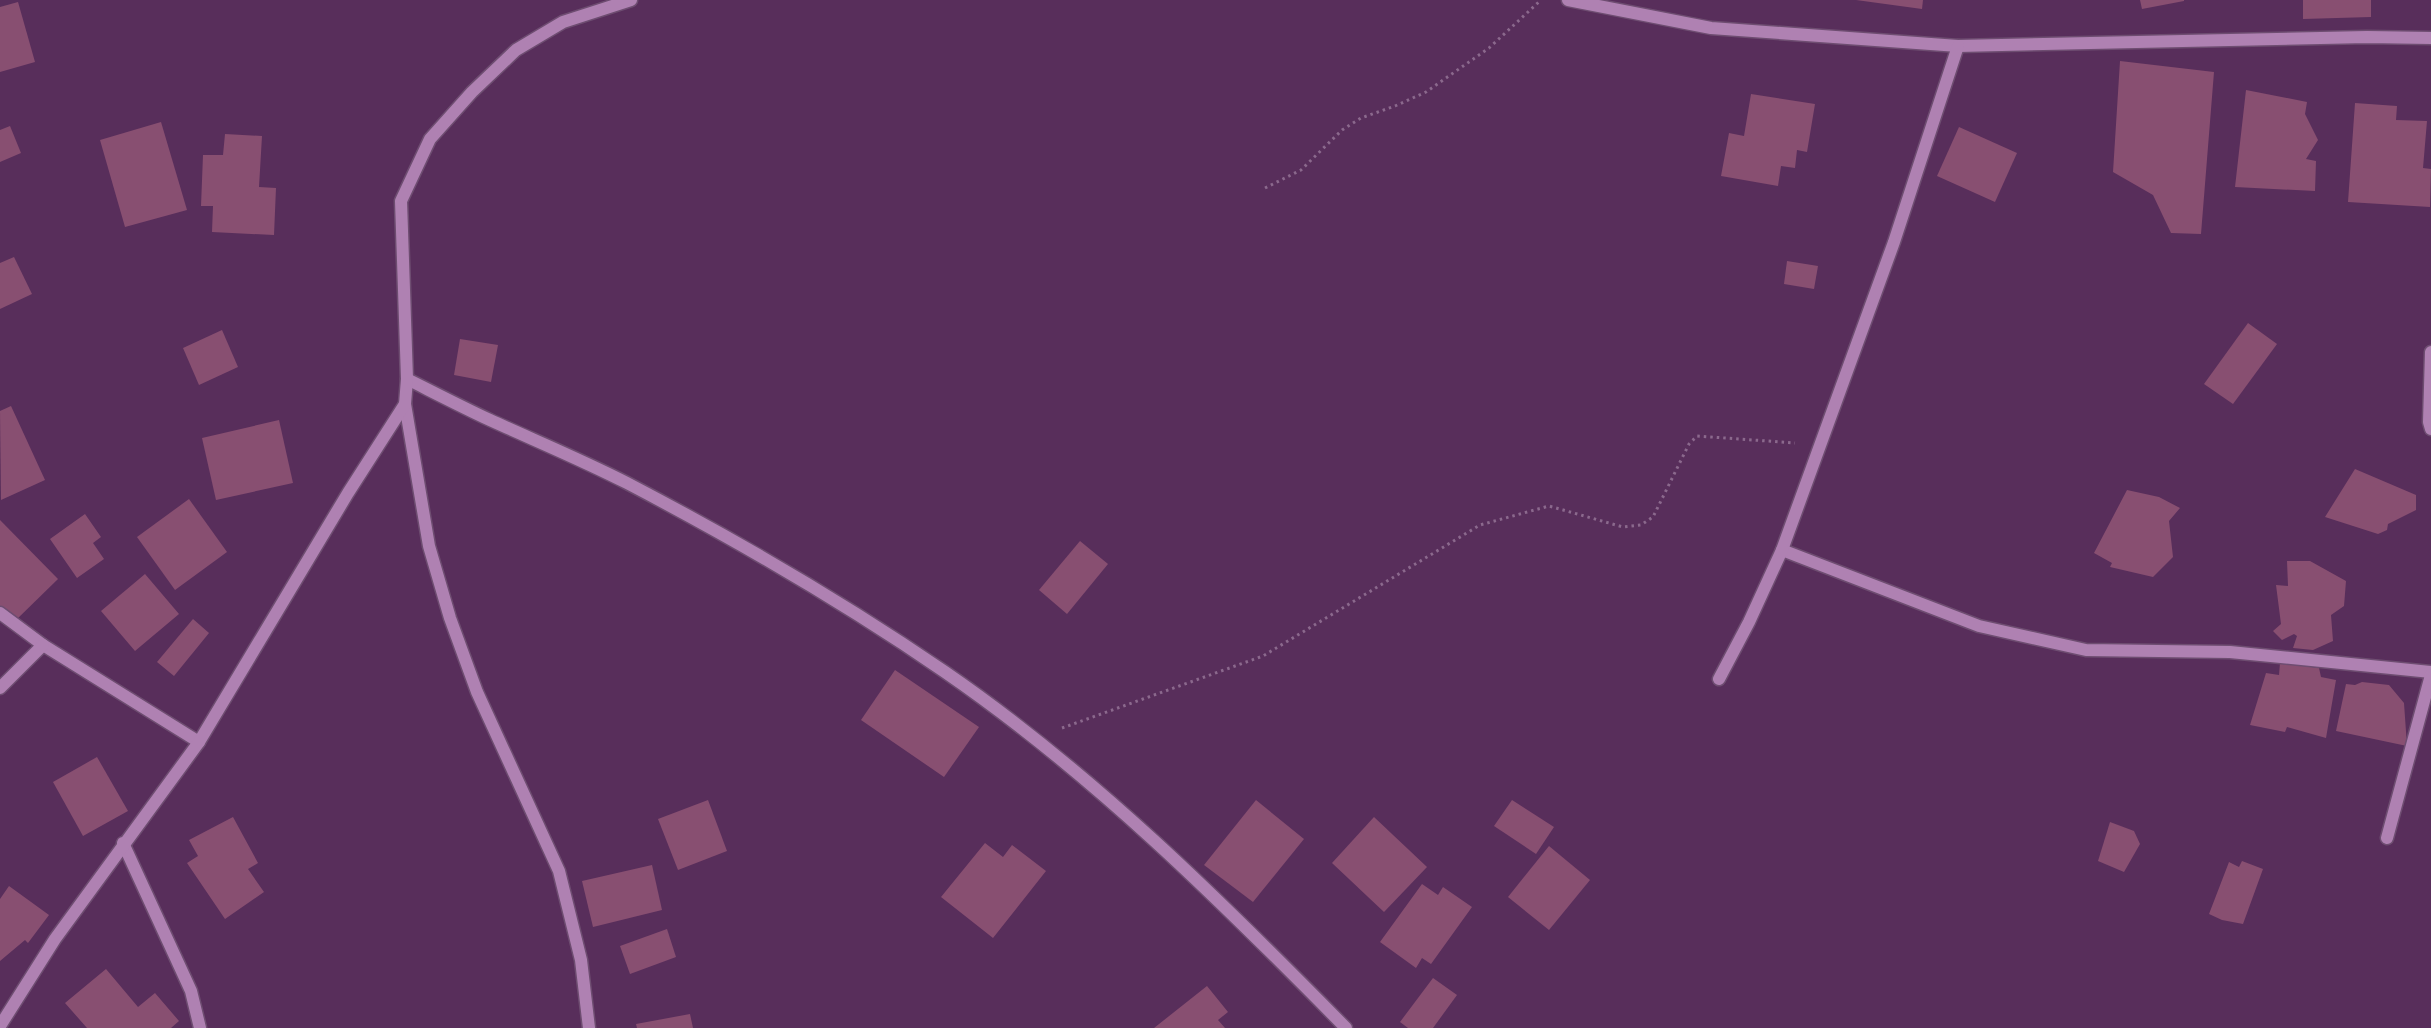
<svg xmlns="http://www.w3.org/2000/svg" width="2431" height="1028" viewBox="0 0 2431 1028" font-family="'Nunito Sans',sans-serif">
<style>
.building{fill:#884f71}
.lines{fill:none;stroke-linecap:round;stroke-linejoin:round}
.street-casing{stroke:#6e4d71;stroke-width:15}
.path{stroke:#8b698d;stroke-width:3;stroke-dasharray:2.5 4;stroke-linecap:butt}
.street{stroke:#af81b2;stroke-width:12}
</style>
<rect width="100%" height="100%" fill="#582e5b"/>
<g class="building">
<path d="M1856,0h67l-1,9z"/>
<path d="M2140,0h44v1l-42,8z"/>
<path d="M2303,0h68v17l-68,2z"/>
<path d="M18,2l17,60 -35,10v-65z"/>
<path d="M2120,61l94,11 -13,162 -30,-1 -18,-38 -40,-23z"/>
<path d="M2246,90l61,12 -2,12 13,26 -12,19 10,2 -1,30 -80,-4z"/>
<path d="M1751,94l64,10 -8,48 -10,-2 -2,18 -14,-2 -3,20 -57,-10 8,-43 15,3z"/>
<path d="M2355,103l42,3 -1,14 31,1 -4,47 8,1 -1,38 -82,-5z"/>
<path d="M161,122l26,88 -62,17 -25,-87z"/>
<path d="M10,126l11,27 -21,9v-32z"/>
<path d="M1959,127l58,26 -22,49 -58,-26z"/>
<path d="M225,134l37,2 -3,51 17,1 -2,47 -62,-3 1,-26h-12l2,-51h20z"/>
<path d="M14,257l18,37 -32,15v-46z"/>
<path d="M1787,261l31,5 -4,23 -30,-5z"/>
<path d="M2248,323l29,21 -44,60 -29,-20z"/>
<path d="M222,330l16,37 -39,18 -16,-37z"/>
<path d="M460,339l38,6 -7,37 -37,-7z"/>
<path d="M11,406l34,74 -44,20 -1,-89z"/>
<path d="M279,420l14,63 -77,17 -14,-62z"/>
<path d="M2355,469l61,26v15l-28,14 -1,6 -9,4 -53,-17z"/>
<path d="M2127,490l32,7 21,11 -11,13 4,36 -20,20 -43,-10 2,-4 -18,-10z"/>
<path d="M189,499l38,53 -52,38 -38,-53z"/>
<path d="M85,514l16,23 -8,6 11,16 -27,19 -27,-39z"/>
<path d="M0,520l58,59 -44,43 -14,-14z"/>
<path d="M1080,541l28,23 -41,50 -28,-24z"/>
<path d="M2287,561h23l36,20 -2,25 -13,9 2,26 -20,9 -20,-2 4,-12 -3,-2 -12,6 -9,-9 8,-7 -5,-39 12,1z"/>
<path d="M145,574l34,40 -44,37 -34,-40z"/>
<path d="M193,619l16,14 -35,43 -17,-14z"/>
<path d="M2280,663l39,5 2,9 15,3 -10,58 -39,-11 -2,5 -35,-7 16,-52 13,2z"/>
<path d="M895,670l84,57 -35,50 -83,-57z"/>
<path d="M2362,682l27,3 15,18 3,43 -71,-15 10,-47 9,1z"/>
<path d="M97,757l31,54 -45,25 -30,-54z"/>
<path d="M708,800l19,51 -49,19 -20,-51z"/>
<path d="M1256,800l48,39 -51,63 -49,-37z"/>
<path d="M1512,800l42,27 -18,27 -42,-28z"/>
<path d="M233,817l25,46 -10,6 16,23 -39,27 -38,-56 11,-7 -9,-16z"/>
<path d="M1374,817l53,50 -43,45 -52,-49z"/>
<path d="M2110,822l24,9 6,13 -16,28 -26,-11z"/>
<path d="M985,843l18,14 9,-12 34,26 -53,67 -52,-41z"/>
<path d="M1549,846l41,34 -41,50 -41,-33z"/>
<path d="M2242,861l21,8 -20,55 -21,-4 -13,-6 20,-52 10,5z"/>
<path d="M652,865l10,45 -69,17 -11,-46z"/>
<path d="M1422,884l16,11 5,-8 29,20 -41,57 -9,-6 -6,10 -36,-26z"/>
<path d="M9,886l40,29 -21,28 -3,-3 -25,21v-62z"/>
<path d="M667,929l9,28 -46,17 -10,-28z"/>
<path d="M106,969l32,38 17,-14 24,28 -8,7h-84l-22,-25z"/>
<path d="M1433,978l24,17 -24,33h-25l-8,-6z"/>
<path d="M1207,986l21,26 -10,8 7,8h-71z"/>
<path d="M690,1014l3,14h-56l-1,-4z"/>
</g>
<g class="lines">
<defs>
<g id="street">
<path d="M1568,0l143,28 247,18 409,-9 64,1"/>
<path d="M2431,352l-2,70 2,7"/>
<path d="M407,379c28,14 55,28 83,41 46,21 92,40 137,63 109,57 216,119 318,189 147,101 276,229 401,356"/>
<path d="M405,404l24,142 21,72 27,74 82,179 22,89 8,68"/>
<path d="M1782,550l197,76 107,24 144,2 201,20"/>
<path d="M0,613l43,32 156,97"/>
<path d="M1719,679l30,-57 33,-72 112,-308 64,-196"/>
<path d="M0,688l43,-43"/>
<path d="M2387,838l44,-163"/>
<path d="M123,843l68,148 9,37"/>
<path d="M0,1026l55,-87 144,-197 149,-249 57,-89 2,-25 -6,-178 29,-62 42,-47 44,-42 47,-28 68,-22"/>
</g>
</defs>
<use href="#street" class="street-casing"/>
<g class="path">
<path d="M1265,188l36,-18 41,-40 19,-12 34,-12 31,-14 63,-44 52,-48"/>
<path d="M1062,728l201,-72 217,-131 69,-19 74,21 18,-2 12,-8 36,-73 8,-8 98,7"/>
</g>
<use href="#street" class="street"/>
</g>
</svg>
